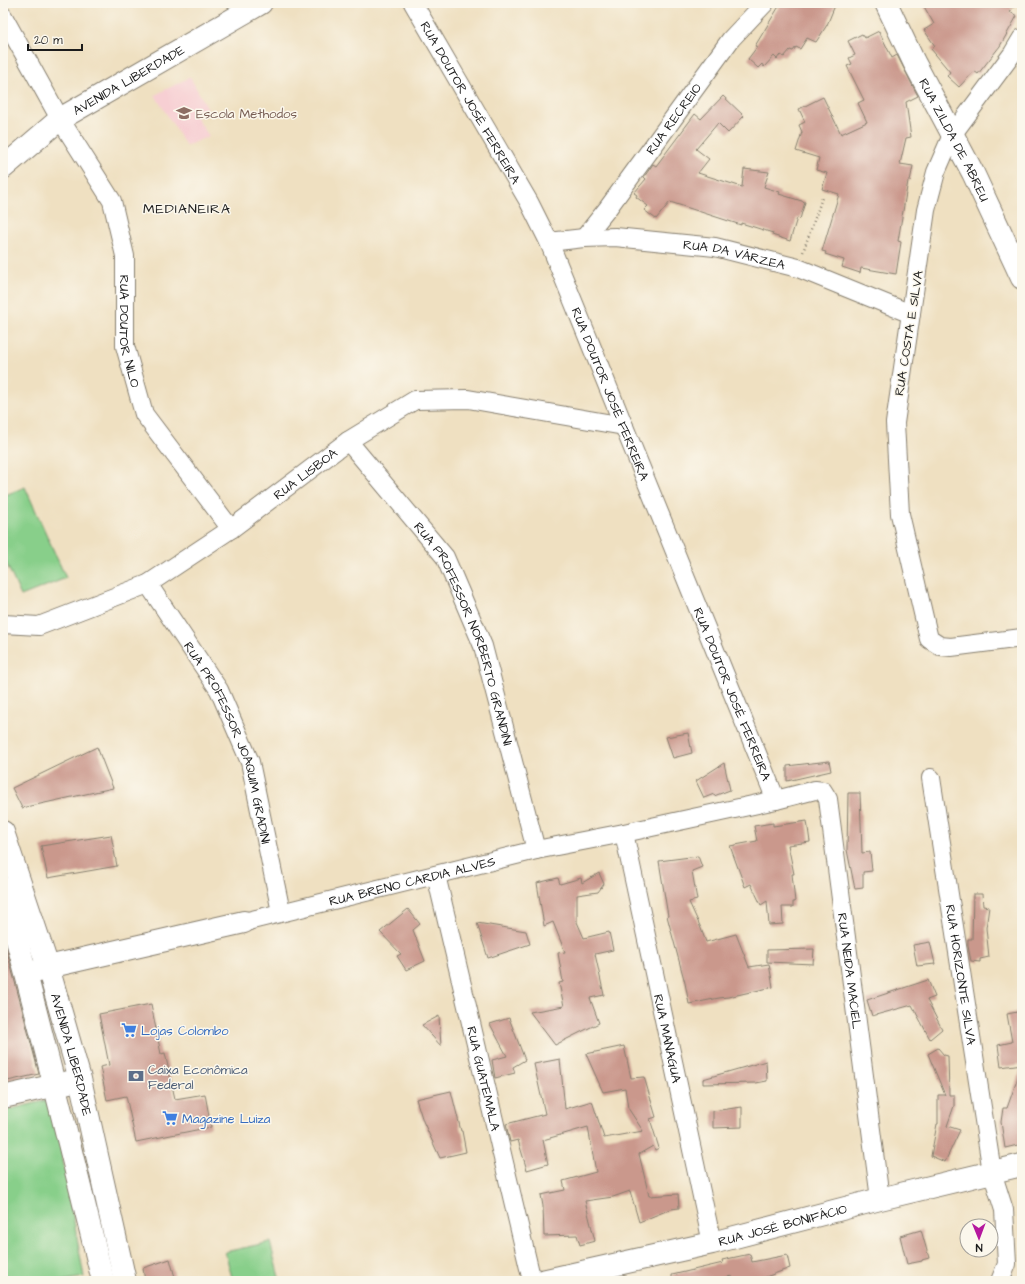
<svg xmlns="http://www.w3.org/2000/svg" width="1025" height="1284" viewBox="0 0 1025 1284" font-family="'Architects Daughter',sans-serif">
<style>
.built{fill:#f7cfd3}
.green{fill:#88cf8a;stroke:#527653}
.building{fill:#ca988c}
.lines{fill:none;stroke-linecap:round;stroke-linejoin:round}
.street-casing{stroke:#867e6e;stroke-width:20}
.secondary-casing{stroke:#867e6e;stroke-width:24}
.path{stroke:#867e6e;stroke-width:2.5;stroke-dasharray:1 3;stroke-linecap:butt}
.street{stroke:#fff;stroke-width:18}
.secondary{stroke:#fff;stroke-width:22}
.labels{text-anchor:middle;stroke-width:3;stroke-linejoin:round;paint-order:stroke}
.street-label{font-size:13px;fill:#1c1c1c;stroke:#fbf7ec}
.education-label{font-size:13px;fill:#785e54;stroke:#fbf7ec;text-anchor:start}
.shop-label{font-size:13px;fill:#366cbe;stroke:#fbf7ec;text-anchor:start}
.service-label{font-size:13px;fill:#4e5e75;stroke:#fbf7ec;text-anchor:start}
.neighbourhood-label{font-size:14px;letter-spacing:1px;fill:#1c1c1c;stroke:#fbf7ec}
</style>
<rect width="100%" height="100%" fill="#fbf7ec"/>
<filter id="ink" filterUnits="userSpaceOnUse"><feTurbulence type="fractalNoise" baseFrequency=".025" numOctaves="2"/><feDisplacementMap in="SourceGraphic" scale="8" xChannelSelector="R" yChannelSelector="G"/><feConvolveMatrix kernelMatrix="1 2 1 2 8 2 1 2 1" color-interpolation-filters="sRGB"/></filter>
<filter id="wash" filterUnits="userSpaceOnUse"><feTurbulence type="fractalNoise" baseFrequency=".012" numOctaves="4" result="noise"/><feDisplacementMap in="SourceGraphic" scale="16" xChannelSelector="R" yChannelSelector="G"/><feGaussianBlur stdDeviation="0.9" result="paint"/><feColorMatrix in="noise" values="0 0 0 0 0 0 0 0 0 0 0 0 0 0 0 0 0 1.4 0 .05"/><feComposite in="paint" operator="in"/></filter>
<g filter="url(#wash)">
<rect width="100%" height="100%" fill="#efe0c1"/>
<path class="built" d="M190,77l18,32 -12,8 13,19 -23,10 -31,-51z"/>
<g class="green">
<path d="M25,487l41,91 -45,18 -18,-40v-60z"/>
<path d="M52,1099l32,178 -22,4h-59v-170z"/>
<path d="M270,1242l10,39h-47l-8,-29z"/>
</g>
<g id="blocks">
<g class="building">
<path d="M781,3h55l-9,22 -11,17 -9,-4 -7,11 -4,-2 -3,4 -3,-1 -6,7 -3,-2 -1,1h-1l-2,3 -3,-3 -10,11 -2,-3 -4,4 -10,-9 9,-12 -2,-1z"/>
<path d="M922,3h94l-6,9 7,4 -17,30 -22,28 -4,-3 -15,16 -12,-11 3,-4 -19,-23 4,-3 -11,-16 10,-6z"/>
<path d="M879,31l13,27 5,-3 21,41 -12,6 5,35 -5,1 -6,26 13,2 -3,15h-2l-10,60 3,1 -5,32 -35,-6 -1,5 -18,-6 2,-7 -19,-6 1,-2 -4,-1 17,-57 -17,-5 5,-16 -11,-3 3,-12 -23,-7 6,-19 -3,-7 6,-3 -6,-13 24,-12 18,37 26,-12 -9,-19 6,-3 -17,-34 5,-2 -3,-6 6,-3 -7,-14 14,-7 3,4z"/>
<path d="M723,96l21,20 -16,17 -10,-10 -22,26 13,10 -11,14 44,14 2,-18 25,3 -5,15 16,5 -1,2 26,8 -5,17 -3,-1 -7,23 -18,-6 1,-2 -32,-10v2l-71,-23 -14,17 -12,-9 4,-4 -12,-9 1,-2 -3,-2 12,-14 -2,-2 9,-13 3,2 39,-52 6,5z"/>
<path d="M688,733l4,20 -19,5 -7,-21z"/>
<path d="M97,747l16,41 -91,20 -10,-20z"/>
<path d="M829,761l2,10 -44,10v-15z"/>
<path d="M724,763l6,27 -16,6v-2l-10,4 -8,-17z"/>
<path d="M848,793h12l2,60 8,-1 2,19 -9,1v16l-8,1 -8,-39z"/>
<path d="M807,821l3,21 -22,3 6,29h-2l3,28h-2v5h-11l1,17 -14,1 -2,-24 -6,4 -10,-21 -6,3 -15,-41 27,-5 -3,-15 19,-3v3z"/>
<path d="M111,835l6,31 -69,12 -7,-32z"/>
<path d="M698,856l4,11 -10,4 5,29 -8,2 11,24 6,16 30,-8 13,33 20,-3 4,23 -45,10 -9,1 -30,6 -4,-21 -18,-67h1l-9,-55z"/>
<path d="M599,873l5,11 -6,8 -21,3v27l7,16 25,-6 4,18 -18,4 9,41 -14,3 9,25 -44,22 -25,-33 34,-6 -5,-23 4,-1 -5,-29 7,-1 -12,-30 -9,4 -7,-43 21,-5 2,6 21,-6 1,5z"/>
<path d="M973,894h9l1,12 6,1 -3,21 3,29 -9,2v3l-9,-1 -3,-15v-7h4z"/>
<path d="M408,909l12,15 -7,6 12,31 -19,9 -9,-14 4,-2 -21,-22z"/>
<path d="M477,923l49,8 4,13 -42,14z"/>
<path d="M3,936l36,138 -36,8z"/>
<path d="M930,942l5,22 -18,2 -4,-21z"/>
<path d="M814,949l-1,15 -46,-2v-12z"/>
<path d="M928,980l7,17 -8,3 15,29 -12,10 -18,-34 -40,11 -5,-16z"/>
<path d="M151,1004l10,50 4,-1 10,46 30,-5 6,33 -75,15 -10,-46 -19,4 -7,-33 9,-2 -10,-51z"/>
<path d="M1022,1011v53l-21,3 -3,-22 14,-3 -5,-28z"/>
<path d="M439,1016l2,30 -19,-21z"/>
<path d="M509,1018l16,42 -12,7 2,6 -20,5 -3,-18 15,-4 -17,-32z"/>
<path d="M624,1046l7,32 13,-1 12,40 -6,2 9,29 -4,2 -2,-4 -14,8 10,42 29,-2 1,14 -8,1 -32,13 -9,-31 -17,6 -28,4 10,40 -15,4 -3,-10 -33,1 -1,-30 -2,-11 24,-5 -2,-9 33,-9 -8,-45 -45,13 5,24 -21,6 -9,-30 -8,2 -4,-18 39,-10 -11,-50 26,-5 5,50 27,-8 12,37 39,-7 -15,-23 -3,-20 -22,4 -17,-38z"/>
<path d="M938,1048l6,7 4,1 1,39h5v11l-7,20 13,4 -15,32 -14,-6 6,-32h1v-29h7l-17,-41z"/>
<path d="M766,1061l1,20 -11,2 -53,1v-5z"/>
<path d="M1021,1069h1v75l-17,4 -4,-26 2,-14h4z"/>
<path d="M451,1091l10,40h1l4,21 -26,6 -17,-37 -7,-22z"/>
<path d="M742,1107v20l-29,1v-17z"/>
<path d="M921,1230l8,28 -7,2v1l-15,3 -7,-28z"/>
<path d="M750,1254l2,8 35,-7 3,13 -35,13h-22l-1,-5 -23,5h-37v-6l51,-12 -1,-3z"/>
<path d="M170,1259l6,22h-31l-2,-13z"/>
</g>
</g>
</g>
<g filter="url(#ink)">
<use href="#blocks" fill-opacity="0" stroke="#867e6e" stroke-width="1"/>
<g class="lines">
<defs>
<g id="street">
<path id="s1" d="M413,3l116,199 20,40 227,558"/>
<path id="s2" d="M3,16l57,103 52,82 13,55v90l19,68 87,115"/>
<path d="M1022,38l-9,15 -61,82 -16,37 -10,38 -31,213 5,91 29,125 11,7 11,1 71,-9"/>
<path id="s3" d="M584,238l24,-30 123,-169 34,-36"/>
<path id="s4" d="M549,242l35,-4 31,-1 100,10 83,21 113,46"/>
<path id="s5" d="M348,441l97,116 38,89 53,204"/>
<path id="s6" d="M148,584l71,106 31,72 31,150"/>
<path id="s7" d="M3,624l36,2 109,-42 83,-55 117,-88 67,-41 53,-1 156,27"/>
<path id="s8" d="M931,778l61,394 12,38 3,54 -7,17"/>
<path id="s9" d="M624,833l88,410"/>
<path id="s10" d="M436,875l96,406"/>
<path id="s11" d="M244,922l292,-72 88,-17 152,-33 39,-10 8,1 5,8 52,400"/>
</g>
<g id="secondary">
<path id="s12" d="M886,3l28,59 59,111 49,105"/>
<path id="s13" d="M3,168l57,-49 201,-116"/>
<path id="s14" d="M3,832l45,135 32,112 45,202"/>
<path d="M3,888c36,131 68,262 100,393"/>
<path d="M35,972l13,-5 196,-45"/>
<path d="M3,1097l66,-15"/>
<path id="s15" d="M542,1281l170,-38 168,-44 142,-34"/>
</g>
</defs>
<use href="#street" class="street-casing"/>
<use href="#secondary" class="secondary-casing"/>
<path class="path" d="M803,252l19,-54"/>
<use href="#street" class="street"/>
<use href="#secondary" class="secondary"/>
</g>
</g>
<defs>
<symbol id="university-bare" viewBox="-9 -9 18 18"><path d="M0-5L7-2L0 1L-7-2ZM-4 1L0 2.5L4 1V4Q0 6-4 4Z" fill="#8d6e63" stroke="#fbf7ec" stroke-width="2.5" paint-order="stroke"/></symbol>
<symbol id="supermarket-bare" viewBox="-9 -9 18 18"><path d="M-6-5.5h2.5l.6 2H6L4.5 2H-2.5L-4.4-4H-6ZM-1.5 3.2a1.3 1.3 0 1 0 .1 0ZM3 3.2a1.3 1.3 0 1 0 .1 0Z" fill="#3f7fe0" stroke="#fbf7ec" stroke-width="2.5" paint-order="stroke"/></symbol>
<symbol id="bank-bare" viewBox="-9 -9 18 18"><path d="M-6-4H6V4H-6ZM0-2.3a2.3 2.3 0 1 0 0 4.6a2.3 2.3 0 1 0 0-4.6Z" fill="#5c6f8a" stroke="#fbf7ec" stroke-width="2.5" paint-order="stroke"/></symbol>
</defs>
<g fill-rule="evenodd">
<use href="#university-bare" x="173" y="102" width="22" height="22"/>
<use href="#supermarket-bare" x="118" y="1019" width="22" height="22"/>
<use href="#bank-bare" x="125" y="1065" width="22" height="22"/>
<use href="#supermarket-bare" x="159" y="1107" width="22" height="22"/>
</g>
<g class="labels">
<g class="street-label">
<text dy="5" stroke="none"><textPath href="#s13" startOffset="154">AVENIDA LIBERDADE</textPath></text>
<text dy="5" stroke="none"><textPath href="#s1" startOffset="115">RUA DOUTOR JOSÉ FERREIRA</textPath></text>
<text dy="5" stroke="none"><textPath href="#s3" startOffset="149">RUA RECREIO</textPath></text>
<text dy="5" stroke="none"><textPath href="#s12" startOffset="153">RUA ZILDA DE ABREU</textPath></text>
<text dy="5" stroke="none"><textPath href="#s4" startOffset="187">RUA DA VÁRZEA</textPath></text>
<text dy="5" stroke="none"><textPath href="#s2" startOffset="347">RUA DOUTOR NILO</textPath></text>
<text transform="translate(908 333) rotate(-81)" y="5">RUA COSTA E SILVA</text>
<text dy="5" stroke="none"><textPath href="#s1" startOffset="439">RUA DOUTOR JOSÉ FERREIRA</textPath></text>
<text dy="5" stroke="none"><textPath href="#s7" startOffset="345">RUA LISBOA</textPath></text>
<text dy="5" stroke="none"><textPath href="#s5" startOffset="229">RUA PROFESSOR NORBERTO GRANDINI</textPath></text>
<text dy="5" stroke="none"><textPath href="#s1" startOffset="763">RUA DOUTOR JOSÉ FERREIRA</textPath></text>
<text dy="5" stroke="none"><textPath href="#s6" startOffset="180">RUA PROFESSOR JOAQUIM GRADINI</textPath></text>
<text dy="5" stroke="none"><textPath href="#s11" startOffset="173">RUA BRENO CARDIA ALVES</textPath></text>
<text dy="5" stroke="none"><textPath href="#s11" startOffset="777">RUA NEIDA MACIEL</textPath></text>
<text dy="5" stroke="none"><textPath href="#s8" startOffset="199">RUA HORIZONTE SILVA</textPath></text>
<text dy="5" stroke="none"><textPath href="#s9" startOffset="210">RUA MANAGUA</textPath></text>
<text dy="5" stroke="none"><textPath href="#s14" startOffset="233">AVENIDA LIBERDADE</textPath></text>
<text dy="5" stroke="none"><textPath href="#s10" startOffset="209">RUA GUATEMALA</textPath></text>
<text dy="5" stroke="none"><textPath href="#s15" startOffset="247">RUA JOSÉ BONIFÁCIO</textPath></text>
</g>
<g class="education-label">
<text x="196" y="118">Escola Methodos</text>
</g>
<g class="shop-label">
<text x="141" y="1035">Lojas Colombo</text>
<text x="182" y="1123">Magazine Luiza</text>
</g>
<g class="service-label">
<text x="148" y="1074">Caixa Econômica<tspan x="148" dy="15">Federal</tspan></text>
</g>
<g class="neighbourhood-label">
<text x="187" y="213">MEDIANEIRA</text>
</g>
</g>
<rect width="1025" height="1284" fill="none" stroke="#fbf7ec" stroke-width="16"/>
<g transform="translate(979 1238) rotate(179)"><circle r="19" fill="#fbf7ec" stroke="#a29f99"/>
<path d="M0-3L7 15L0 10L-7 15Z" fill="#b5179e"/>
<text y="-6" font-size="11" font-weight="bold" text-anchor="middle" fill="#1c1c1c">N</text>
</g>
<path d="M28 44v6h54v-6" fill="none" stroke="#1c1c1c" stroke-width="2"/>
<text x="34" y="44" font-size="12" fill="#1c1c1c" stroke="#fbf7ec" stroke-width="3" paint-order="stroke">20 m</text>
</svg>
